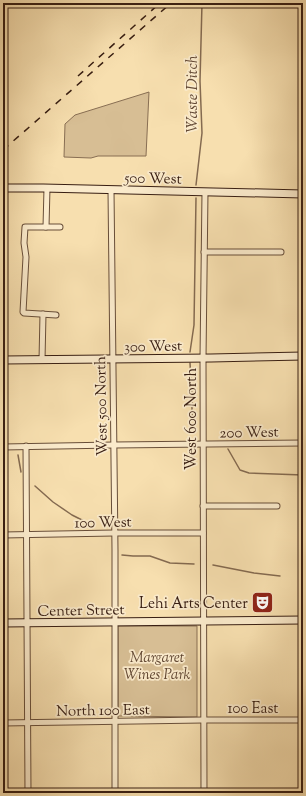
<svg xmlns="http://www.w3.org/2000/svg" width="306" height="796" viewBox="0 0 306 796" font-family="'Sorts Mill Goudy',serif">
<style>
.green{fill:#d7be94;stroke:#886e53}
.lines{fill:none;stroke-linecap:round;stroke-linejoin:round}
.stream{stroke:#846a50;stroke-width:1.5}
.street-casing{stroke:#684e39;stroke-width:7}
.secondary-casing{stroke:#381e12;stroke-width:9}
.street{stroke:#faeacb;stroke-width:5}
.secondary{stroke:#faeacb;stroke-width:7}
.rail{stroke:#381e12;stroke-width:1.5;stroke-dasharray:7 7;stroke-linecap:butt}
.labels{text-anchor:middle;stroke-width:3.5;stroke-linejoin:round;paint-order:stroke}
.street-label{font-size:15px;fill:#381e12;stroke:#faeacb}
.poi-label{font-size:15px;fill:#381e12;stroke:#faeacb;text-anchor:end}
.park-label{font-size:15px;font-style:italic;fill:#604632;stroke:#faeacb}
.water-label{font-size:16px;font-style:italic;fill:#644a36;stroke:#faeacb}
</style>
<rect width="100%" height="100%" fill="#f7dfaf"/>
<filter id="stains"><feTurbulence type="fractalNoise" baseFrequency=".005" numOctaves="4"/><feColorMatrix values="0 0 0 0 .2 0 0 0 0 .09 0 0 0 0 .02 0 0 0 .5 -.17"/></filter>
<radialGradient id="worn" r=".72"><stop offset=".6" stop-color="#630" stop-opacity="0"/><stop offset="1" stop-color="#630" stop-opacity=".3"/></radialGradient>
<g class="green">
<path d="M149,92l-3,64h-48l-7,2 -27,-1 1,-33 10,-9z"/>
<path d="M118,626h79v91l-79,-1z"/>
</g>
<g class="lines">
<g class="stream">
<path d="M196,185l6,-52 -2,-52 2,-78"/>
<path d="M190,352l4,-27 2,-127"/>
<path d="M190,363l2,34"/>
<path d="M192,401v18l4,4"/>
<path d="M3,433l4,6"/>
<path d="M228,449l12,21 9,3 54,2"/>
<path d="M18,455l3,17"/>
<path d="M35,486l18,16 19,13 14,7"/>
<path d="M122,555l11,1h17l20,7 24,1"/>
<path d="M213,565l41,8 26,3"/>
</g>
<defs>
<g id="street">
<path d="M111,190l4,360v243"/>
<path d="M46,227l1,-39"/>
<path d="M204,252h77"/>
<path d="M56,315l-32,-2 -1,-1 3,-55 -2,-14 1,-16h35"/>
<path d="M42,360l1,-46"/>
<path d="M26,446l2,347"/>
<path d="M3,447l111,-2 189,-2"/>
<path d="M203,506h74"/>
<path d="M3,535l111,-2h89"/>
<path d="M3,723l200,-3h100"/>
<path d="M204,793l-1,-434 2,-167"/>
</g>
<g id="secondary">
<path d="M3,188h40l260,6"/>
<path d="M3,360l208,-2 92,-2"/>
<path d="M3,623l300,-3"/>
</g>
</defs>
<use href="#street" class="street-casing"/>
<use href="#secondary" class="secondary-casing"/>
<use href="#street" class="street"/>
<use href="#secondary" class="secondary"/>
<g class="rail">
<path d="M78,76l82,-73"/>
<path d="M3,150l168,-147"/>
</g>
</g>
<defs>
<symbol id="theatre-square" viewBox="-11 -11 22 22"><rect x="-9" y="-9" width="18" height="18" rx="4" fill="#8f2418" stroke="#faeacb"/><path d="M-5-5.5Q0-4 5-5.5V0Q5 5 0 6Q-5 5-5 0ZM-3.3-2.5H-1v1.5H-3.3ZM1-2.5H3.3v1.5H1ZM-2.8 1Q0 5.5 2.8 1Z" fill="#fff"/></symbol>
</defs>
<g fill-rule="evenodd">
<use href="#theatre-square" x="250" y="590" width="25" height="25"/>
</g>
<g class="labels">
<g class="street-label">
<text transform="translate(153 178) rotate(1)" y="5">500 West</text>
<text transform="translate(153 346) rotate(-1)" y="5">300 West</text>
<text transform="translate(101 406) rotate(-91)" y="5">West 500 North</text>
<text transform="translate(191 419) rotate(-90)" y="5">West 600 North</text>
<text transform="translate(249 432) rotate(-1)" y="5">200 West</text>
<text transform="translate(103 522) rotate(-1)" y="5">100 West</text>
<text transform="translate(81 610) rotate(-1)" y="5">Center Street</text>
<text x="253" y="713">100 East</text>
<text transform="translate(103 710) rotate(-1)" y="5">North 100 East</text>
</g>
<g class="poi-label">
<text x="248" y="608">Lehi Arts Center</text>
</g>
<g class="park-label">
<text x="157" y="662">Margaret<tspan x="157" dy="17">Wines Park</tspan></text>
</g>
<g class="water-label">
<text transform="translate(191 94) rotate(-90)" y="6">Waste Ditch</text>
</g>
</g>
<rect width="306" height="796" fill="none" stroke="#f7dfaf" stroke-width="16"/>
<rect x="4" y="4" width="298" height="788" fill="none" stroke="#381e12" stroke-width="2"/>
<rect x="8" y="8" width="290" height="780" fill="none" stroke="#381e12"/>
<rect width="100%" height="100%" filter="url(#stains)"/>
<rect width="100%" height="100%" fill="url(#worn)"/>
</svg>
